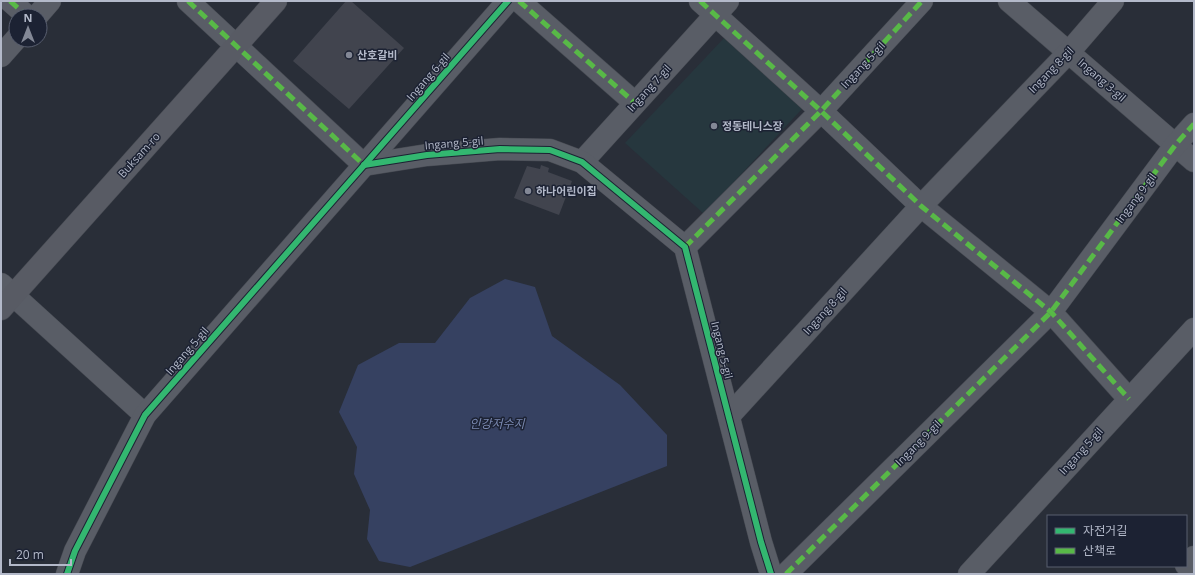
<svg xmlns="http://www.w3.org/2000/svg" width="1195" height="575" viewBox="0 0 1195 575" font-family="'Open Sans','Noto Sans KR',sans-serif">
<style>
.green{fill:#26373e}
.water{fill:#364161}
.building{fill:#41444e}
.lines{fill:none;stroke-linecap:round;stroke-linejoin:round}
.street-casing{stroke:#454951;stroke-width:23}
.secondary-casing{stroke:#454951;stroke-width:23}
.street{stroke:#595d66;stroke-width:22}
.secondary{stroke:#585b64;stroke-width:22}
.quiet{stroke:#58b947;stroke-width:5;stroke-dasharray:10 5;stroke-linecap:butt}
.cycleway-casing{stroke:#1c2233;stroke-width:8}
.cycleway{stroke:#33b770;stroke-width:6}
.poi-dot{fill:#838896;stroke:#1c2233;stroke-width:1.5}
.labels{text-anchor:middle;stroke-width:3;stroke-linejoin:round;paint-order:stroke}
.poi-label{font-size:11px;font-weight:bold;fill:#b3b9c9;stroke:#1c2233;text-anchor:start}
.street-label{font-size:11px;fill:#b3b9c9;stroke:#1c2233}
.water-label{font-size:12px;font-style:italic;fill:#7b8ab2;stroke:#1c2233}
</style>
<rect width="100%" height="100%" fill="#292e38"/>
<path class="green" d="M724,38l78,71 -98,105 -79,-71z"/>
<path class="water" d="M505,279l30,8 17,49 68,49 47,50v31l-257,101 -31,-6 -12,-22 3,-29 -16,-36 3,-27 -18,-35 19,-47 41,-22h36l35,-45z"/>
<g class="building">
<path d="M346,1h5l53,47 -55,61 -56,-48z"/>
<path d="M541,165l8,3 -1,4 24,9 -13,34 -45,-17 13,-32 13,3z"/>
</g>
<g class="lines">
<defs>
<g id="street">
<path d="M10,1l17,15"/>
<path d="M188,1l176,164"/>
<path d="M519,1l116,102"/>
<path d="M700,1l121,110 100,95 130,106 78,87"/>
<path d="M1009,1l185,160"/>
<path d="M37,16l13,-15"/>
<path d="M1,56l15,-17"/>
<path d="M582,162l146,-161"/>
<path d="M364,165l63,-10 73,-6 50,1 32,12 103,85 76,295 10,32"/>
<path d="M685,247l136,-136 101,-110"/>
<path d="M1,284l144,131"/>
<path d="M729,416l192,-210 148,-154 44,-51"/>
<path d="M1186,565l8,-8"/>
<path d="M67,574l8,-23 70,-136 363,-414"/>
<path d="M786,574l265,-262 125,-168 18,-20"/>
<path d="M969,574l225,-245"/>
</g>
<path id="secondary" d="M1,309l275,-308"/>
</defs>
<use href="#street" class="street-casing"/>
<use href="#secondary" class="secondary-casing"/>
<use href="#street" class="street"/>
<use href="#secondary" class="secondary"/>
<g class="quiet">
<path d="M10,1l17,15"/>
<path d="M188,1l176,164"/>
<path d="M519,1l116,102"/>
<path d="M700,1l121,110 100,95 130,106 78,87"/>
<path d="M685,247l136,-136 101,-110"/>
<path d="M786,574l265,-262 125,-168 18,-20"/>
</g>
<defs>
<g id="cycleway">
<path d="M364,165l63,-10 73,-6 50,1 32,12 103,85 76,295 10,32"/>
<path d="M67,574l8,-23 70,-136 363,-414"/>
</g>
</defs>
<use href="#cycleway" class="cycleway-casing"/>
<use href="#cycleway" class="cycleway"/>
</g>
<g class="poi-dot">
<circle cx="349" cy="55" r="4"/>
<circle cx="714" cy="126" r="4"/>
<circle cx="528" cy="191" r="4"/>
</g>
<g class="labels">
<g class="poi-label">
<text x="357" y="59">산호갈비</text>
<text x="722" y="130">정동테니스장</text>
<text x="536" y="195">하나어린이집</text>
</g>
<g class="street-label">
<text transform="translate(863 65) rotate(-47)" y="4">Ingang 5-gil</text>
<text transform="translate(1051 70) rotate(-46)" y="4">Ingang 8-gil</text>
<text transform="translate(428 77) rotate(-49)" y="4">Ingang 6-gil</text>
<text transform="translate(1102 80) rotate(41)" y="4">Ingang 3-gil</text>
<text transform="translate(649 88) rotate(-48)" y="4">Ingang 7-gil</text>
<text transform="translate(454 143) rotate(-5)" y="4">Ingang 5-gil</text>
<text transform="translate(139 155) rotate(-48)" y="4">Buksam-ro</text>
<text transform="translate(1136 198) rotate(-53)" y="4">Ingang 9-gil</text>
<text transform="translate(825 311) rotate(-48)" y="4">Ingang 8-gil</text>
<text transform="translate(722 350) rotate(76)" y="4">Ingang 5-gil</text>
<text transform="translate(187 351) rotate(-49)" y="4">Ingang 5-gil</text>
<text transform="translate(918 443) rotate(-45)" y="4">Ingang 9-gil</text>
<text transform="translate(1081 451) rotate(-48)" y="4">Ingang 5-gil</text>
</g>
<g class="water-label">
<text x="497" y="428">인강저수지</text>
</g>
</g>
<rect width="1195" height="575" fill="none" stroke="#b3b9c9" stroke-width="4"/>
<rect x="1047" y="515" width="140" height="52" fill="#1c2233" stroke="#585e6f"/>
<rect x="1055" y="528" width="20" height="6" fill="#33b770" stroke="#585e6f"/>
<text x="1083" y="535" font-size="12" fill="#b3b9c9">자전거길</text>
<rect x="1055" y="548" width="20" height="6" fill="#58b947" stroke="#585e6f"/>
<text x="1083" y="555" font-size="12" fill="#b3b9c9">산책로</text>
<g transform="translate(28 28)"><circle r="19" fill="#1c2233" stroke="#585e6f"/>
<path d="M0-3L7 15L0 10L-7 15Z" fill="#838896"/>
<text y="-6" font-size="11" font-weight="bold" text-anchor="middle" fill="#b3b9c9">N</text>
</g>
<path d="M10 559v6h61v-6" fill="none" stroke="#b3b9c9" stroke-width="2"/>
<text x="16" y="559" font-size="12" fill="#b3b9c9" stroke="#1c2233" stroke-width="3" paint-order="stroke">20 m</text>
</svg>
